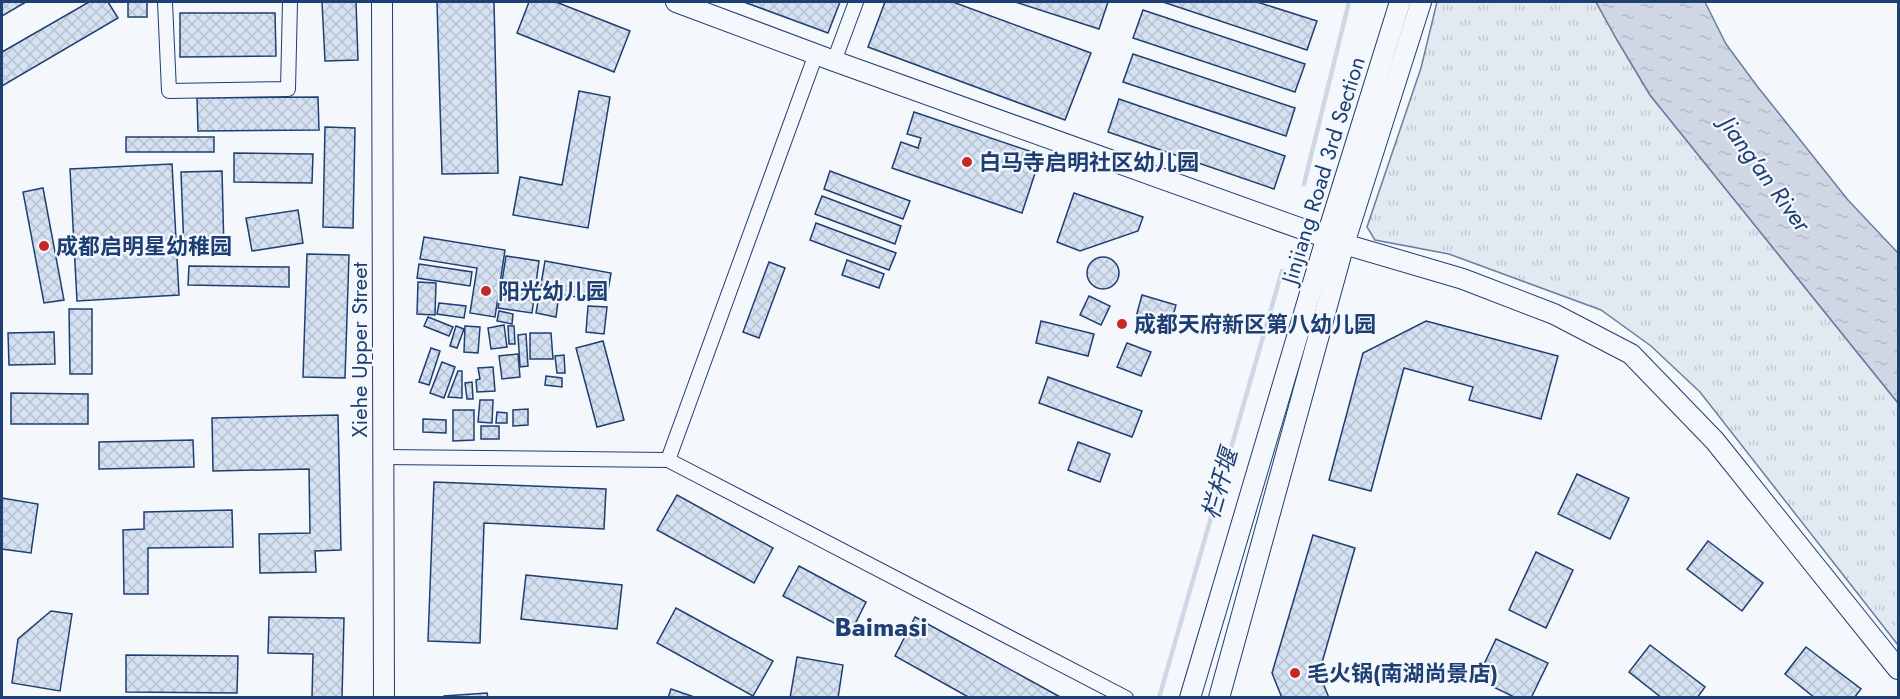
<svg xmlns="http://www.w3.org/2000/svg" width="1900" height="699" viewBox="0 0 1900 699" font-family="Jost,'Noto Sans SC',sans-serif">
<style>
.park{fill:url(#park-tufts);stroke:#687fa3;stroke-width:1.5}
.water{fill:url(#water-ripples);stroke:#687fa3;stroke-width:1.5}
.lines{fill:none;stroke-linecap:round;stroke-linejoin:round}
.stream{stroke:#cfd7e4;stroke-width:4.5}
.building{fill:url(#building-cross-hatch);stroke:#1d3f73;stroke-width:1.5}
.street-casing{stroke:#1d3f73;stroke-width:16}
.secondary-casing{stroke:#1d3f73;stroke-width:22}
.street{stroke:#f4f7fb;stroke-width:14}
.secondary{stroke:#f4f7fb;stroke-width:20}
.poi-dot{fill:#c62828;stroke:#f4f7fb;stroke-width:2}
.labels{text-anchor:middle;stroke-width:4.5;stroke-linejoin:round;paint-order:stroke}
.poi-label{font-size:22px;font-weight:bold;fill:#1d3f73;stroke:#f4f7fb;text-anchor:start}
.street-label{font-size:22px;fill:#1d3f73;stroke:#f4f7fb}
.water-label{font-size:24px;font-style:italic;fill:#1d3f73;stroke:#f4f7fb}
.quarter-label{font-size:26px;font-weight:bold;fill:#1d3f73;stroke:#f4f7fb}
</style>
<defs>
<pattern id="park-tufts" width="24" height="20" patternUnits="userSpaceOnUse" patternTransform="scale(1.5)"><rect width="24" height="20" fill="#e3e9f0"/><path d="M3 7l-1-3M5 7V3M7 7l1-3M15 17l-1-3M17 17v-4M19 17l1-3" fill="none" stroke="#c2c9d1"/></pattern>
<pattern id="water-ripples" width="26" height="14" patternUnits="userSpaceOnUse" patternTransform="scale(1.5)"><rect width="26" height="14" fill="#cfd7e4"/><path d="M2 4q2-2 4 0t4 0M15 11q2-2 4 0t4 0" fill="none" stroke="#b1bac7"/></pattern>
<pattern id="building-cross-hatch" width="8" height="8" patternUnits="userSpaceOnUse" patternTransform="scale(1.5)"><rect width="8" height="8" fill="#d5e0f0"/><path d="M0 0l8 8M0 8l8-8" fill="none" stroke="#b6c1d1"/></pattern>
</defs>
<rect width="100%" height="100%" fill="#f4f7fb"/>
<path class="park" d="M1437,2h159l21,38 33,55 248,308v242l-198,-253 -49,-46 -50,-36 -152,-56 -74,-14 -8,-13 54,-159z"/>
<path class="water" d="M1596,2h109l21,42 31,42 91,114 50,53v150l-248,-308 -33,-55z"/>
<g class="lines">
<g class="stream">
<path d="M1304,184l45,-182"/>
<path d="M1159,698l123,-427"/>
</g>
</g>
<g class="building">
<path d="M2,2h24l-24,14z"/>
<path d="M89,2h19l10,16 -116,68v-34z"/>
<rect x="128" y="2" width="19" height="15"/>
<path d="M322,2h34l2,58 -33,1z"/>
<path d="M437,2h57l4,171 -56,1z"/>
<path d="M529,2h27l74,29 -16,41 -97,-39z"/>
<path d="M744,2h96l-12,31z"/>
<path d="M885,2h68l138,51 -26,67 -197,-73z"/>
<path d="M1015,2h93l-9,27z"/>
<path d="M1163,2h94l60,19 -10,29z"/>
<path d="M1143,10l162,54 -10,28 -162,-54z"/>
<path d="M180,13h95l1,43 -96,1z"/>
<path d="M1133,54l162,54 -9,28 -163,-54z"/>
<path d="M579,91l31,6 -22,131 -75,-13 7,-38 42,8z"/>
<path d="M318,97l1,33 -121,1 -1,-33z"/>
<path d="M1119,99l166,57 -11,33 -166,-57z"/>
<path d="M914,112l127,43 -19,58 -130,-45 9,-26 17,6 3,-10 -14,-4z"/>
<path d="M325,127l30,1 -2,100 -30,-1z"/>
<rect x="126" y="137" width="88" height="15"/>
<path d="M234,153l79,1 -1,29 -78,-1z"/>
<path d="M172,164l7,131 -102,6 -7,-132z"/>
<path d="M222,171l2,80 -40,1 -3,-80z"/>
<path d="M830,171l80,30 -7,18 -79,-30z"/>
<path d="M43,188l21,112 -20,3 -21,-111z"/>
<path d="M1074,193l69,24 -5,14 -58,20 -23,-9z"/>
<path d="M822,196l79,30 -6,18 -80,-30z"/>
<path d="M298,210l5,33 -51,8 -6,-33z"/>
<path d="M816,223l80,30 -7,17 -79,-30z"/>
<path d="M424,237l81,13 -10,67 -25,-4 7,-45 -57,-9z"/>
<path d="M307,254l42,1 -4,123 -42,-1z"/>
<path d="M506,256l33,5 -7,52 -34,-5z"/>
<circle cx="1103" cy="273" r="16"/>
<path d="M847,260l37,14 -5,14 -37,-13z"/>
<path d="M545,261l66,12 -5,29 -47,-8 -3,23 -20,-4z"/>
<path d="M769,262l16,6 -26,70 -16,-6z"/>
<path d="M419,264l53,8 -2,14 -53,-8z"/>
<path d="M189,266l100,1v20l-101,-2z"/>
<path d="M418,282l18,1 -1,32 -18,-1z"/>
<path d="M1142,295l34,10 -6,21 -34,-9z"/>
<path d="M1089,296l21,10 -9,19 -21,-10z"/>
<path d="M439,303l27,3 -2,12 -27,-4z"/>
<path d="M588,306l19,1 -3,27 -18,-2z"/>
<path d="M69,309h23v65h-22z"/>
<path d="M499,311l14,3 -1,10 -15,-3z"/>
<path d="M428,317l25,10 -4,9 -25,-10z"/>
<path d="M1041,321l53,13 -6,22 -52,-13z"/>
<path d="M1426,321l132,35 -17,63 -72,-19 4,-13 -69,-19 -33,123 -42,-11 34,-127z"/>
<path d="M504,325l3,22 -16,2 -3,-21z"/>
<path d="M456,326l8,3 -7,19 -7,-2z"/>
<path d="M465,326l15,1 -2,26 -14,-1z"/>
<path d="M508,326h6l1,18h-6z"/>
<path d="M54,332l1,32 -46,1 -1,-32z"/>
<path d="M530,333h21l2,26h-23z"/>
<path d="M526,334l2,32 -8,1 -2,-32z"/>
<path d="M603,341l21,79 -27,7 -21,-79z"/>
<path d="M1127,343l24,9 -10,24 -24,-9z"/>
<path d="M431,348l9,3 -11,34 -10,-3z"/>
<path d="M518,354l2,23 -18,2 -3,-23z"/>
<path d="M564,355l1,18h-8l-2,-17z"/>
<path d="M442,362l13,5 -11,31 -14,-5z"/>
<path d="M493,367l2,24 -18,1 -1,-12 4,-1 -2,-11z"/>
<path d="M458,371h4v27l-14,-1z"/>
<path d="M546,376l16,2v9l-17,-2z"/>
<path d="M1048,377l94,34 -10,26 -93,-34z"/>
<path d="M472,382l1,17h-6l-2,-16z"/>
<path d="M11,393l77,1v30h-77z"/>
<path d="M480,400h13l-1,23 -14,-1z"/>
<path d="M528,409v16l-15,1v-16z"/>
<path d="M453,410h21v30l-21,1z"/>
<path d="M497,412l10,1v10h-11z"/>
<path d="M338,415l3,135 -26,1 1,21 -56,1 -1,-39 51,-1 -1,-64 -96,2 -1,-53z"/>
<path d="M423,419l23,1v13l-23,-1z"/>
<rect x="481" y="426" width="18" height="13"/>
<path d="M193,440l1,27 -95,2v-27z"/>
<path d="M1078,442l32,12 -10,28 -32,-12z"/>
<path d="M1577,474l52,24 -19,41 -52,-25z"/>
<path d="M434,482l172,7 -2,40 -120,-6 -4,120 -52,-2z"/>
<path d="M677,495l96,53 -19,35 -97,-53z"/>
<path d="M2,498l36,6 -7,49 -29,-4z"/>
<path d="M232,510l1,37 -85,1v46h-24l-1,-64 21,-1v-17z"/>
<path d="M1313,535l42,13 -36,125 10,25h-47l-10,-25z"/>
<path d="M1708,541l55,42 -21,28 -55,-42z"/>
<path d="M1536,552l37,18 -27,58 -37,-18z"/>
<path d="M799,566l67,36 -15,30 -68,-36z"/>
<path d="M526,575l96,10 -5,44 -96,-10z"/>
<path d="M676,608l97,53 -20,35 -96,-53z"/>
<path d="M51,611l21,3 -12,77 -48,-8 6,-44z"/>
<path d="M269,617l75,1 -2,80h-30l1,-44 -45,-1z"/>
<path d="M915,617l147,81h-92l-75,-42z"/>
<path d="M1496,639l52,24 -17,35h-15l-39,-19z"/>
<path d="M1650,645l55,42 -8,11h-35l-33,-26z"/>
<path d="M1806,647l55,42 -7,9h-39l-30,-24z"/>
<path d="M126,655l112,1 -1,37 -111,-1z"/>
<path d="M797,657l46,8 -5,33h-48z"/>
<path d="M671,689l26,9h-29z"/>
<path d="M487,693l1,5h-44v-2z"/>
</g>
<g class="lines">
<defs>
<g id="street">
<path d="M165,2l4,89 119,-2 2,-87"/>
<path d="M834,61l22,-59"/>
<path d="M383,457l285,3 458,238"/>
<path d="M668,460l148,-406"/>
</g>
<g id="secondary">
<path d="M382,2l2,696"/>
<path d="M676,2l158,59 510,183 119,35 91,35 77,40 84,87 183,228"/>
<path d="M1190,698l137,-462 73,-234"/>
<path d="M1219,698l125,-454 77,-242"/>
</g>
</defs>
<use href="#street" class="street-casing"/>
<use href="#secondary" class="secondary-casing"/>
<use href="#street" class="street"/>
<use href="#secondary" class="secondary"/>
</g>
<g class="poi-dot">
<circle cx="967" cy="162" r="6"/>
<circle cx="44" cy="246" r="6"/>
<circle cx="486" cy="291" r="6"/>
<circle cx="1122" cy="324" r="6"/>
<circle cx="1295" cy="673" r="6"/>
</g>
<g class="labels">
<g class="poi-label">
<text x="979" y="170">白马寺启明社区幼儿园</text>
<text x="56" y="254">成都启明星幼稚园</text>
<text x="498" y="299">阳光幼儿园</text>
<text x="1134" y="332">成都天府新区第八幼儿园</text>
<text x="1307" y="681">毛火锅(南湖尚景店)</text>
</g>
<g class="street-label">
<text transform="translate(1323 170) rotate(-73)" y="8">Jinjiang Road 3rd Section</text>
<text transform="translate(359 350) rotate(-90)" y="8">Xiehe Upper Street</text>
</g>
<g class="water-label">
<text transform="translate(1765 174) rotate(54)" y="8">Jiang'an River</text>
<text transform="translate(1220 484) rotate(-74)" y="8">栏杆堰</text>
</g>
<g class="quarter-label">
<text x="881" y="636">Baimasi</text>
</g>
</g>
<rect width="1900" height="699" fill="none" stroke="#1d3f73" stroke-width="6"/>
</svg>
